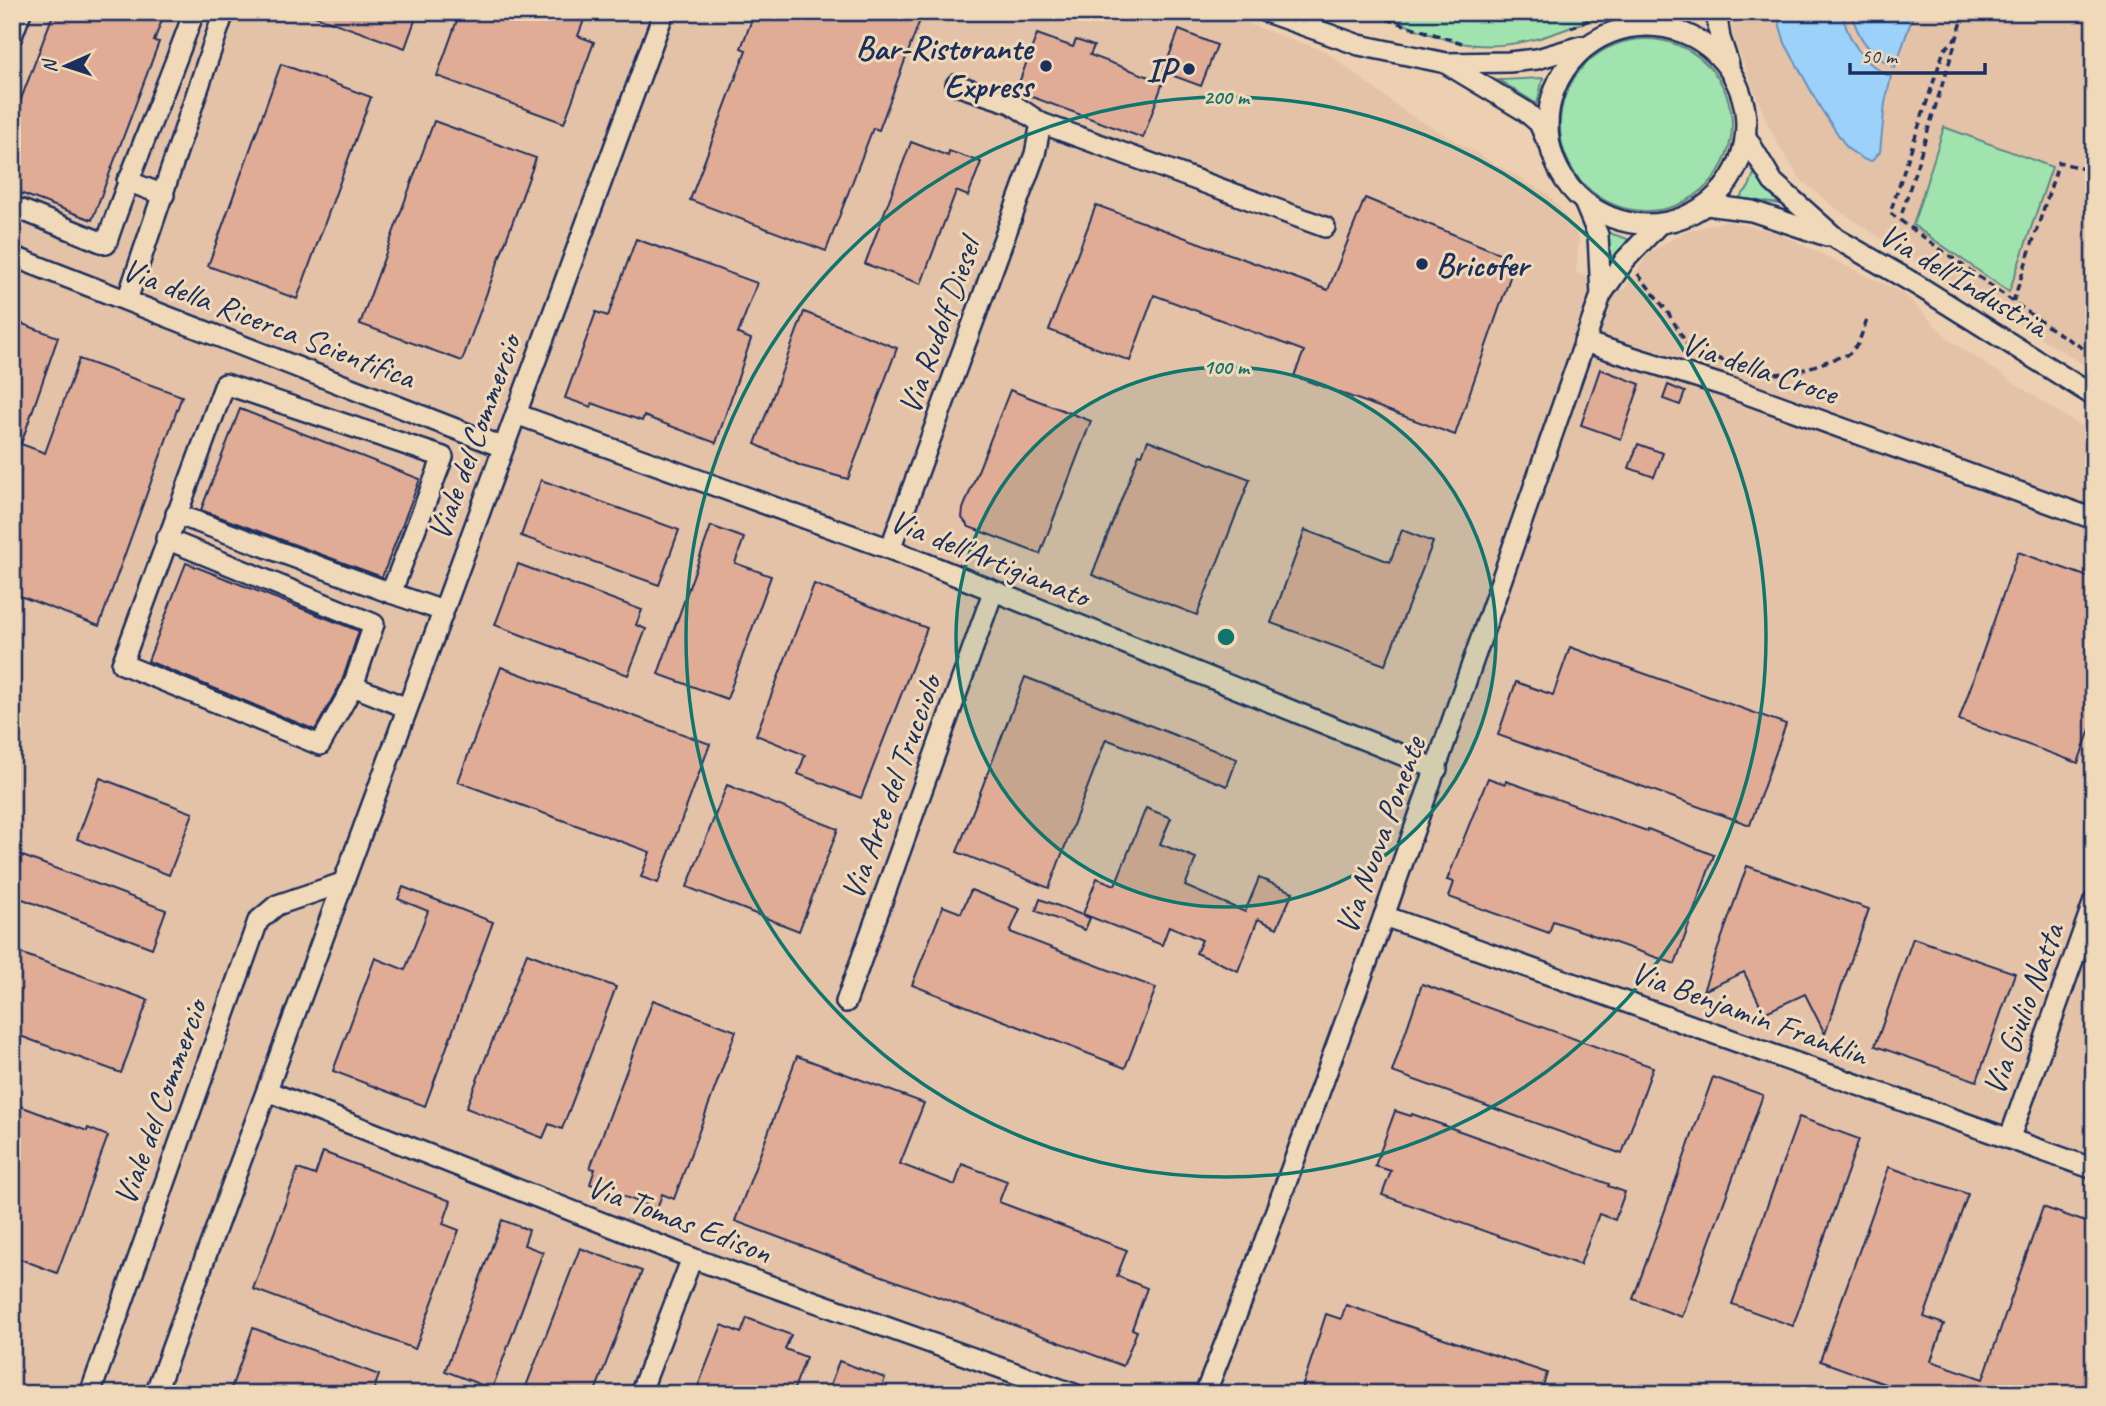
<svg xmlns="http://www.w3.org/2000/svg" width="2106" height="1406" viewBox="0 0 2106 1406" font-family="Caveat,sans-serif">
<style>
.built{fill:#e4c2a8}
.green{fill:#a1e3ae;stroke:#5e8986;stroke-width:2}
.water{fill:#9cd1fa;stroke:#6890bc;stroke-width:2}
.building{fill:#e0ac95;stroke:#1b2f5e;stroke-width:2}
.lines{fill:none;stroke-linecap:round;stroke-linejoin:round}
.minor-casing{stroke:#1b2f5e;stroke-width:24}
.path{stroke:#1b2f5e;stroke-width:3.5;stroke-dasharray:7 5;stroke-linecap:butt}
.minor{stroke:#efd9b8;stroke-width:19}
.ring{fill:none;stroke:#0f766e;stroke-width:3.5}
.poi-dot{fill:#1b2f5e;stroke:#efd9b8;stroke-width:2.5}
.labels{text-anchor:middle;stroke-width:6;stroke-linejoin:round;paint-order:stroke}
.poi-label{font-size:33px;font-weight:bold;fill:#1b2f5e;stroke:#efd9b8;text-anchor:end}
.street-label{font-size:33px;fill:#1b2f5e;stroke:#efd9b8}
.centre{fill:#0f766e;stroke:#efd9b8;stroke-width:3.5}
.ring-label{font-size:21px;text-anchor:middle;font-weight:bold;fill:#0f766e;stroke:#efd9b8;stroke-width:6;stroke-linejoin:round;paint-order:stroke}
</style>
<rect width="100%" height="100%" fill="#ecd0b1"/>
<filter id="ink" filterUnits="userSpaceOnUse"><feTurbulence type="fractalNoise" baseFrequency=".0143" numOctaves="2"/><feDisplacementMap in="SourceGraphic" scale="14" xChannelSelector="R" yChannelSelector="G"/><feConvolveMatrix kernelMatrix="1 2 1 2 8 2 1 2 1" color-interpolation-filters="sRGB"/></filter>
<g filter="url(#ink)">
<g class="built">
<path d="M12,12h1202l111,39 80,61 144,83 21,27 9,17 -3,34 48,17 25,-37 35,-21 42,-11 50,11 129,62 44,46 145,95v959h-2082z"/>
<path d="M1730,12h364v359l-159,-97 -97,-64 -36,-29 -22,-33 -14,-28 -32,-81z"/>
</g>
<g class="green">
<path d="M1374,12h234c-48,21 -98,42 -152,30 -27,-6 -55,-20 -82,-30z"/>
<circle cx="1646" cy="125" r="86"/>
<path d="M1543,78l-6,26 -38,-24z"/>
<path d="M1944,127l108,40 -43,125 -96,-67z"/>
<path d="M1754,173l25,31 -40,-6 10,-11z"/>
<path d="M1606,232l22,7 -12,18 -9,-3z"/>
</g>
<g class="water">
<path d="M1776,12h66c5,28 23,53 49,65l-6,26 -5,49 -8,9 -7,-1 -17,-11 -27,-40 -36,-66z"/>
<path d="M1851,12h44l17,6 -17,50c-25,-14 -37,-29 -44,-56z"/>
</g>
<g class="building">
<path d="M54,12h111l-11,29 5,1 -67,178 -80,-30v-67z"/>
<path d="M310,12h108l-13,36 -96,-34z"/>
<path d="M460,12h52l11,4 2,-4h62l-9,24 16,6 -30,81 -127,-47z"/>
<path d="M755,12h168l-44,118 -6,-2 -47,123 -136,-51 56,-150 -5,-2z"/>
<path d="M1179,30l38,15 -16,41 -38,-14z"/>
<path d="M1037,34l36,13 3,-7 18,6 -4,9 73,27 -20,56 -127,-47z"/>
<path d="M281,64l90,33 -74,202 -89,-33z"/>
<path d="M434,121l102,37 -74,203 -102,-37z"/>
<path d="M911,142l37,14 1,-5 32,11 -13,34 -12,-5 -35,93 -56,-20z"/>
<path d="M1365,198l151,62 -61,175 -161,-59 10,-25 -150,-56 -24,66 -81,-31 47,-125 232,85z"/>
<path d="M636,239l121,44 -19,51 13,5 -35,104 -72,-27 -2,5 -50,-18 -1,4 -26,-9 31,-86 12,4z"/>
<path d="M804,312l93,36 -49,131 -47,-13 -46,-22z"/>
<path d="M12,320l46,17 -37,107 24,9 34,-94 103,37 -83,230 -87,-33v-52l8,-20 -8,-1z"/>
<path d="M1600,369l40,15 -19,55 -40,-14z"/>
<path d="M1668,385l17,7 -5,13 -17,-6z"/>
<path d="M1010,390l81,31 -51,133 -71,-27 -7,-9 1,-9z"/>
<path d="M240,409l180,70 -38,98 -181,-67z"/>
<path d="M1148,440l102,39 -53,136 -105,-40 47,-121 3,1z"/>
<path d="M1638,444l25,9 -9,24 -25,-9z"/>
<path d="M541,480l138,50 -20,55 -138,-49z"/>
<path d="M711,526l33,12 -9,25 36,13 -44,123 -69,-25z"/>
<path d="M1305,530l85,32 12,-32 31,12 -48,123 -114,-42z"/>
<path d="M2018,552l76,27v139l-16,45 -119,-43z"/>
<path d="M186,563l173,68 -17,50 -27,49 -167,-69z"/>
<path d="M518,564l124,46 -6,15 10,4 -18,46 -133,-50z"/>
<path d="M814,584l113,44 -66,170 -63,-24 7,-19 -49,-20z"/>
<path d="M1570,647l216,77 -36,101 -252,-90 18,-53 37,13z"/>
<path d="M501,667l209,77 -52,139 -17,-6 9,-25 -192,-70z"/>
<path d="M1025,677l212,82 -10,27 -121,-47 -57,149 -92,-36z"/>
<path d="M100,778l93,35 -24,62 -92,-36z"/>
<path d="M1488,778l17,6 1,-3 141,50 1,-2 66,26 -39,109 -122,-43 -4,12 -100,-36 5,-15 -7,-2z"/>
<path d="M727,785l111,44 -39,102 -112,-44z"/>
<path d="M1146,808l25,10 -11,26 36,14 -11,28 60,26 14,-34 34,14 -16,36 -19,-9 -20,52 -42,-18 6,-13 -33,-14 -7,19 -79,-31 14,-36 18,7z"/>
<path d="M12,852l154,58 -14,38 -140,-53z"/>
<path d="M1747,866l122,43 -44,125 -20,-40 -41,19 -20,-41 -41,19z"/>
<path d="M403,887l90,35 -68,184 -92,-35 42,-113 30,12 23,-59 -30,-12z"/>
<path d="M971,890l49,19 -10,23 146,56 -31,80 -213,-83 31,-79 18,7z"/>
<path d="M1040,899l50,19 -5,12 -49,-19z"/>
<path d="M1913,938l102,35 -38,108 -102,-35z"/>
<path d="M12,950l136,50 -27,73 -109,-40z"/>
<path d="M527,953l89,34 -54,142 -13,-5 -6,14 -77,-30z"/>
<path d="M1422,984l231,83 -31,87 -230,-82z"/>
<path d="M653,1000l83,31 -62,168 -12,-5 -5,15 -67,-25 5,-15 -5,-1z"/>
<path d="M797,1056l127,47 -24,61 55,21 7,-21 45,17 -8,21 128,48 -10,26 30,12 -15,41 5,2 -14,35 -388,-145z"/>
<path d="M1713,1077l50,18 -81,222 -49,-18z"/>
<path d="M12,1103l75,28 1,-3 20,8 -51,137 -45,-17z"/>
<path d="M1395,1111l16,5 1,-2 197,70 -1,2 17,6 -10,28 -16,-6 -19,51 -198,-70 9,-24 -16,-5z"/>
<path d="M1799,1117l60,22 -66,187 -61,-22z"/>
<path d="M323,1152l128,49 -8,23 16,6 -44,119 -162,-60 45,-120 17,6z"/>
<path d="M1889,1167l79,27 -44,123 20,7 -13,37 52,18 60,-172 51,18v169h-181l-93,-33z"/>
<path d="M502,1220l27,10 -5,15 19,7 -51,137 -47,-18z"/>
<path d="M580,1248l62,23 -48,123h-71z"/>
<path d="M1346,1305l201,68 -6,21h-241l26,-80 15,5z"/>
<path d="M747,1318l44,17 -6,14 21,8 -14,37h-97l27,-69 19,8z"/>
<path d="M253,1328l126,47 -7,19h-134l-8,-3z"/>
<path d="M839,1361l46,17 -6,16h-52z"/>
</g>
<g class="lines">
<defs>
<g id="minor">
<path d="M1266,12l93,33 87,18 63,-1 28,-3 44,-13"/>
<path d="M1716,12l4,26 9,27"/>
<circle cx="1647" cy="125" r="99"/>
<path d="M12,36l9,-24"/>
<path d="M1447,64l78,47 14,12 7,16"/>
<path d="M956,85l55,18 30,20 284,104"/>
<path d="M1746,137l27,45 64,57 80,46 177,111"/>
<path d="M127,181l37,14"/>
<path d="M1585,204l13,31 3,60"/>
<path d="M1707,205l45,6 75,25"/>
<path d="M12,206l94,38c26,-78 60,-154 88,-232"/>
<path d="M12,256l490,191"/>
<path d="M127,300l97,-288"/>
<path d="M1584,342l141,44 369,133"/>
<path d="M516,414l374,135 547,220"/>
<path d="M176,514l215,79"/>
<path d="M166,539l208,85 -21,62"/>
<path d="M890,549l145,-395 6,-31"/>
<path d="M407,708l-54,-22 -33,59 -198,-81 103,-280 218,73 -52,136 52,18"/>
<path d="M1384,916l710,253"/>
<path d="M846,1002l147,-410"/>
<path d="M267,1091l425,167 382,136"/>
<path d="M2010,1137l84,-236"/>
<path d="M90,1394l168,-473 19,-16 65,-22"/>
<path d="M155,1394l509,-1382"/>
<path d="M640,1394l52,-136"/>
<path d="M1205,1394l49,-124 130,-354 217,-621 24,-35 34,-36"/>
</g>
</defs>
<use href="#minor" class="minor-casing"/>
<g class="path">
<path d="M1364,12l98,31"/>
<path d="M1571,28l37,-16"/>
<path d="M1958,36l-14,14 -54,163 160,115 44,27"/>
<path d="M1902,213l63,-201"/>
<path d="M1638,274l29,37 21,35 53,22 33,6 22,-2 53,-18 9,-10 10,-27"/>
<path d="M2013,302l46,-140 35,10"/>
</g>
<use href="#minor" class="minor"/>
</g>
</g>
<circle cx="1226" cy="637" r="270" fill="#0f766e" fill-opacity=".12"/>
<g class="ring">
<circle cx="1226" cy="637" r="270"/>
<circle cx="1226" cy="637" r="540"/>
</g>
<g class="poi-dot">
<circle cx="1046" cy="66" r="7"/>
<circle cx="1189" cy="69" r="7"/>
<circle cx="1422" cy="264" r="7"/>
</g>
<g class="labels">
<g class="poi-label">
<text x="1032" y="59">Bar-Ristorante<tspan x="1032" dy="38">Express</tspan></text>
<text x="1175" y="81">IP</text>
<text x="1436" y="276" text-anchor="start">Bricofer</text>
</g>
<g class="street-label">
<text transform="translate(1964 279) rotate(31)" y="12">Via dell'Industria</text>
<text transform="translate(269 322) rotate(21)" y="12">Via della Ricerca Scientifica</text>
<text transform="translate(938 326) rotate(-70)" y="12">Via Rudolf Diesel</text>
<text transform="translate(1760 367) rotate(19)" y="12">Via della Croce</text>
<text transform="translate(473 437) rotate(-70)" y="12">Viale del Commercio</text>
<text transform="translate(990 557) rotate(22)" y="12">Via dell'Artigianato</text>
<text transform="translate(890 787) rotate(-70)" y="12">Via Arte del Trucciolo</text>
<text transform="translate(1379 835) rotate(-70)" y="12">Via Nuova Ponente</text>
<text transform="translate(2022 1009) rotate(-70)" y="12">Via Giulio Natta</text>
<text transform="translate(1750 1012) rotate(20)" y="12">Via Benjamin Franklin</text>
<text transform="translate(159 1102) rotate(-70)" y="12">Viale del Commercio</text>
<text transform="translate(680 1218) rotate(21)" y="12">Via Tomas Edison</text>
</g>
</g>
<circle cx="1226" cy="637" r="10" class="centre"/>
<g class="ring-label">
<text x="1226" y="104">200 m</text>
<text x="1226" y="374">100 m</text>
</g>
<rect width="2106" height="1406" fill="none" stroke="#efd9b8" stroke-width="42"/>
<rect x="21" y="21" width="2064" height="1364" fill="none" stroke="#1b2f5e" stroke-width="2.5" filter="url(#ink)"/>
<g transform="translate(66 66) rotate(267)" stroke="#efd9b8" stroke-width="5" paint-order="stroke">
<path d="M0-5L12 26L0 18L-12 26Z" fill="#1b2f5e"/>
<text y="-10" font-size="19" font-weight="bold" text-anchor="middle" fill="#1b2f5e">N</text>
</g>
<path d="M1850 63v10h135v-10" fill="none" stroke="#1b2f5e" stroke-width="3.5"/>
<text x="1861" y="63" font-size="21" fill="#1b2f5e" stroke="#efd9b8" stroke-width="5" paint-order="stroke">50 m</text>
</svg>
